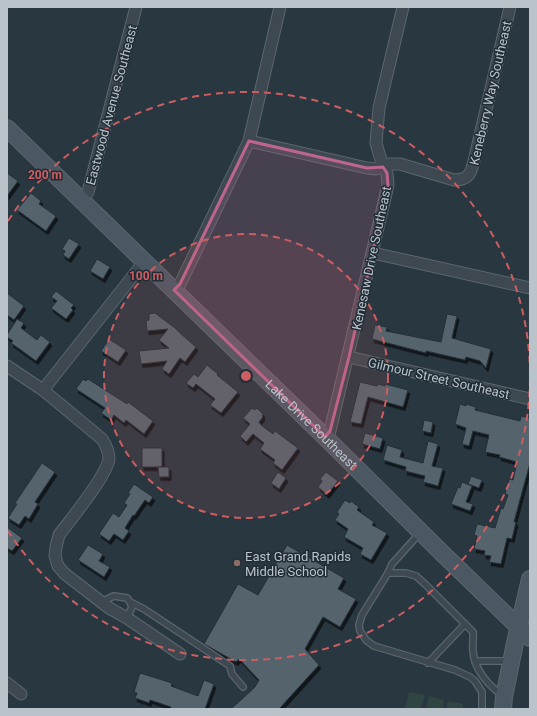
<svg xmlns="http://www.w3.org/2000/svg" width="537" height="716" viewBox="0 0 537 716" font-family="Roboto,sans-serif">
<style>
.green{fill:#2e4542}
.building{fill:#54646d;stroke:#242f38;filter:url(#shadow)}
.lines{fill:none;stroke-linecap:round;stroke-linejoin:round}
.service-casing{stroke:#5b666e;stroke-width:8}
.minor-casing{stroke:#5b666e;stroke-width:13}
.secondary-casing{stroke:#5b666e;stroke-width:18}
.service{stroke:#3d4850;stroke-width:5.5}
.minor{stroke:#3d4850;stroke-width:11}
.secondary{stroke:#4b5863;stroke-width:16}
.marked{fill:#be658d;fill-opacity:0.2;stroke:#be658d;stroke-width:3;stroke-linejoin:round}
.ring{fill:none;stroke:#cc5e61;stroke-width:2;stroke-dasharray:7 5}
.education-dot{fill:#8d6e63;stroke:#212d36;stroke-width:1.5}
.labels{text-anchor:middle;stroke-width:3;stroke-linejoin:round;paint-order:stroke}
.street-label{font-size:13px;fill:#bac3ca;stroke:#212d36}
.poi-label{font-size:13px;fill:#bac3ca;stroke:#212d36;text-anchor:start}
.centre{fill:#cc5e61;stroke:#212d36;stroke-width:2}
.ring-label{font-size:12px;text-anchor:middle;font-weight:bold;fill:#cc5e61;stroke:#212d36;stroke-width:3;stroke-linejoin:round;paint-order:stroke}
</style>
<defs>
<filter id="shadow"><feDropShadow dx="2" dy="3.5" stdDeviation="0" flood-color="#0009"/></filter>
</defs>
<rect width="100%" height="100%" fill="#293740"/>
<g class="green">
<path d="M409,692l16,3 -4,14h-16z"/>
<path d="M429,696l15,4 -2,9h-16z"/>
<path d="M448,701l15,3 -1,5h-16z"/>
</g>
<g class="building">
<path d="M7,173l11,8 -11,15z"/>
<path d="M31,193l10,8 -2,3 17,12 -10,15 -29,-21z"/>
<path d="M69,238l10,6 -10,15 -6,-4 2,-4 -3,-2z"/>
<path d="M97,259l13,8 -7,12 -13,-8z"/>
<path d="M56,291l18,14 -3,3 2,2 -7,9 -15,-11 6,-7 -6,-4z"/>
<path d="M7,293l17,13 -10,14 -7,-5z"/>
<path d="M155,313l20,15 5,5 16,14 -11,15 -5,-4 -11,16 -7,-5 5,-8 -26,3 -2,-13 30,-3 -10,-8 9,-11 -21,2 -1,-10 3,-1v-6z"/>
<path d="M447,314l10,2 -5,22 39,11 -5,19 -6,-7 -14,-4 -1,3 -39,-9v2l-54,-14 3,-14 12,2 -1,4 55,11z"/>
<path d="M17,319l7,4 -3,5 16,12 4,-5 9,7 -14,19 -25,-18 2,-2 -6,-4v-2z"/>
<path d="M109,339l17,11 -8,12 -17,-11z"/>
<path d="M207,365l11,9 -1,1 21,17 -17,21 -11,-8 5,-6 -19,-15 -3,4 -7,-5 8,-9 4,3z"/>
<path d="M83,379l3,2 2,-2 39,25 1,-2 25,19 -9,13 -18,-14 -2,3 -10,-8 -3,5 -10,-7 4,-5 -29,-19z"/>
<path d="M360,382l17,4 1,-2 7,2v-2l23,6 -5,17 -35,-10 -7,27 -11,-2z"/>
<path d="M460,404l6,2v-2l10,3 -1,3 45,11 1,-5 9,2v45l-16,59h2l-4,17 -5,-1 -6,26 -12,-2 2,-6 -7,-1 1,-4 -11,-2 3,-13 -3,-1 3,-11 18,4 6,-20 2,1 5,-14 -3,-1 4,-15 4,1 4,-18 -18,-5 1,-2 -15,-3 4,-17 -16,-4 -4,15 -7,-2 4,-16 -11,-4z"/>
<path d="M252,408l3,2 2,-2 6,6 -1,2 1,1 -4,5 2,3 12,9 2,-3 23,17 -16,22 -9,-7 2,-3 -15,-11 4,-6 -11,-9 -7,8 -6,-6 10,-12 -7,-6z"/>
<path d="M424,420l9,2 -2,11 -9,-2z"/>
<path d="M365,433l18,5 -3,11 -18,-5z"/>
<path d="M428,441l10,3 -6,22 11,2 -5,18 -15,-4 2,-6 -20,-5 1,-4 -23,-7 4,-15 15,5 -2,7 23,6z"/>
<rect x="142" y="448" width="20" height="19"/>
<path d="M42,463l13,9 -20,30 3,2 -9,15 -4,-3 -6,9 -11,-7 9,-14 -2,-1z"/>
<path d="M158,467h11v10h-10z"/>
<path d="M278,472l8,6 -7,11 -8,-6z"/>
<path d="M326,472l12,9 -11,14 -9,-8 4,-6 -2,-2z"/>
<path d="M471,476l11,4 -3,8 -11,-4z"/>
<path d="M462,482l10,4 -6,16 7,2 -3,7 -19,-7 7,-17 2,1z"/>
<path d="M134,484l19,13 -4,6 -4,-3 -11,16 -1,-1 -8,13 4,3 -6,9 -9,-6 -5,7 -10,-7 14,-21 6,4 8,-12 -3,-2 6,-9 -2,-1z"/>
<path d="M345,500l5,3 1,-2 8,6 -2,3 17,12 -2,3 15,8 -16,27 -11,-6 3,-6 -19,-11 4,-8 -13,-9 4,-6 -2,-2z"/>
<path d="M7,527l15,11 -10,13 -5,-3z"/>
<path d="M88,545l15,9 -4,7 11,6 -6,10 -26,-17z"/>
<path d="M287,545l57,33 -6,11 18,10 -16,28 -17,-10 -18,32 14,16 -40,44h-48l24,-22 4,-7 -20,-21 -3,3 -32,-18 34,-60 20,11z"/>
<path d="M140,673l32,10 -1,3 27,10 6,-16 10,4 -9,25h-35l1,-2 -21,-7 -1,3 -14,-5 2,-5 -3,-1z"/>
</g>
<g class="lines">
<defs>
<g id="service">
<path d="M419,534l-27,30 -4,9 -26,42 -3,10 1,6 6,9 8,6 81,24 15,7 5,4 7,11v17"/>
<path d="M388,573h18l10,3 10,9 47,47c1,6 -1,13 0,19 1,18 15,34 29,44"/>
<path d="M101,602l13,-6 13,2 3,4 2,5 -5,11"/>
<path d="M130,602l14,7 86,57 2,8 11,13"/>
<path d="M475,661h34"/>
<path d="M428,663l37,-39"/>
</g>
<g id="minor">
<path d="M249,141l118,27 9,1 13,-5h11l54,16c15,0 17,-7 20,-19l36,-154"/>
<path d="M81,200l7,-8 48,-185"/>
<path d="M373,253l157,35"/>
<path d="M174,290l6,-6 69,-143 31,-134"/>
<path d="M349,357l181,42"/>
<path d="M7,366l36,24 59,49c4,6 7,12 7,20 -3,18 -38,60 -50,76l-3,12 -1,9 3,10 7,8 44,34 18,10 53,36"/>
<path d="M43,390l101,-128"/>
<path d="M325,437l5,-6 58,-246 -1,-12 -4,-6 -7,-24 3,-35 24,-101"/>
<path d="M7,683l14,11"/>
</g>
<g id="secondary">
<path id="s1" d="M7,128l318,309 117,116 88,85"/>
<path d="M503,709l1,-12 11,-54 15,-64"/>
</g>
</defs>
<use href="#service" class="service-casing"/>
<use href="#minor" class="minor-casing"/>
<use href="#secondary" class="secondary-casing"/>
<use href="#service" class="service"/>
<use href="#minor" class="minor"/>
<use href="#secondary" class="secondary"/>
</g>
<path class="marked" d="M249,141l118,27 16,-1 4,6 1,12 -39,172 -19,74 -5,6 -151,-147 6,-6z"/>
<circle cx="246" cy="376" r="142" fill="#cc5e61" fill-opacity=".12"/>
<g class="ring">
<circle cx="246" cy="376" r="142"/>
<path d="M530 378A284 284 0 0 1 8 531M8 221A284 284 0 0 1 530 374"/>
</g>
<circle class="education-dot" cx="237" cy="563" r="4"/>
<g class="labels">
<g class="street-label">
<text transform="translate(490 93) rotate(-77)" y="5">Keneberry Way Southeast</text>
<text transform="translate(111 105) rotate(-75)" y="5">Eastwood Avenue Southeast</text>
<text transform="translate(371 258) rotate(-78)" y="5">Kenesaw Drive Southeast</text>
<text transform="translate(439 378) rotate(13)" y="5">Gilmour Street Southeast</text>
<text dy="5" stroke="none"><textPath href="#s1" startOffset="425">Lake Drive Southeast</textPath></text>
</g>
<g class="poi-label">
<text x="245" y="561">East Grand Rapids<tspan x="245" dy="15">Middle School</tspan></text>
</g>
</g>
<circle cx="246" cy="376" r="6" class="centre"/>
<g class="ring-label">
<text x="45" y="179">200 m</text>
<text x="146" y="280">100 m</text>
</g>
<rect width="537" height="716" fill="none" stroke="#bac3ca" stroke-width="16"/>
</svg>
